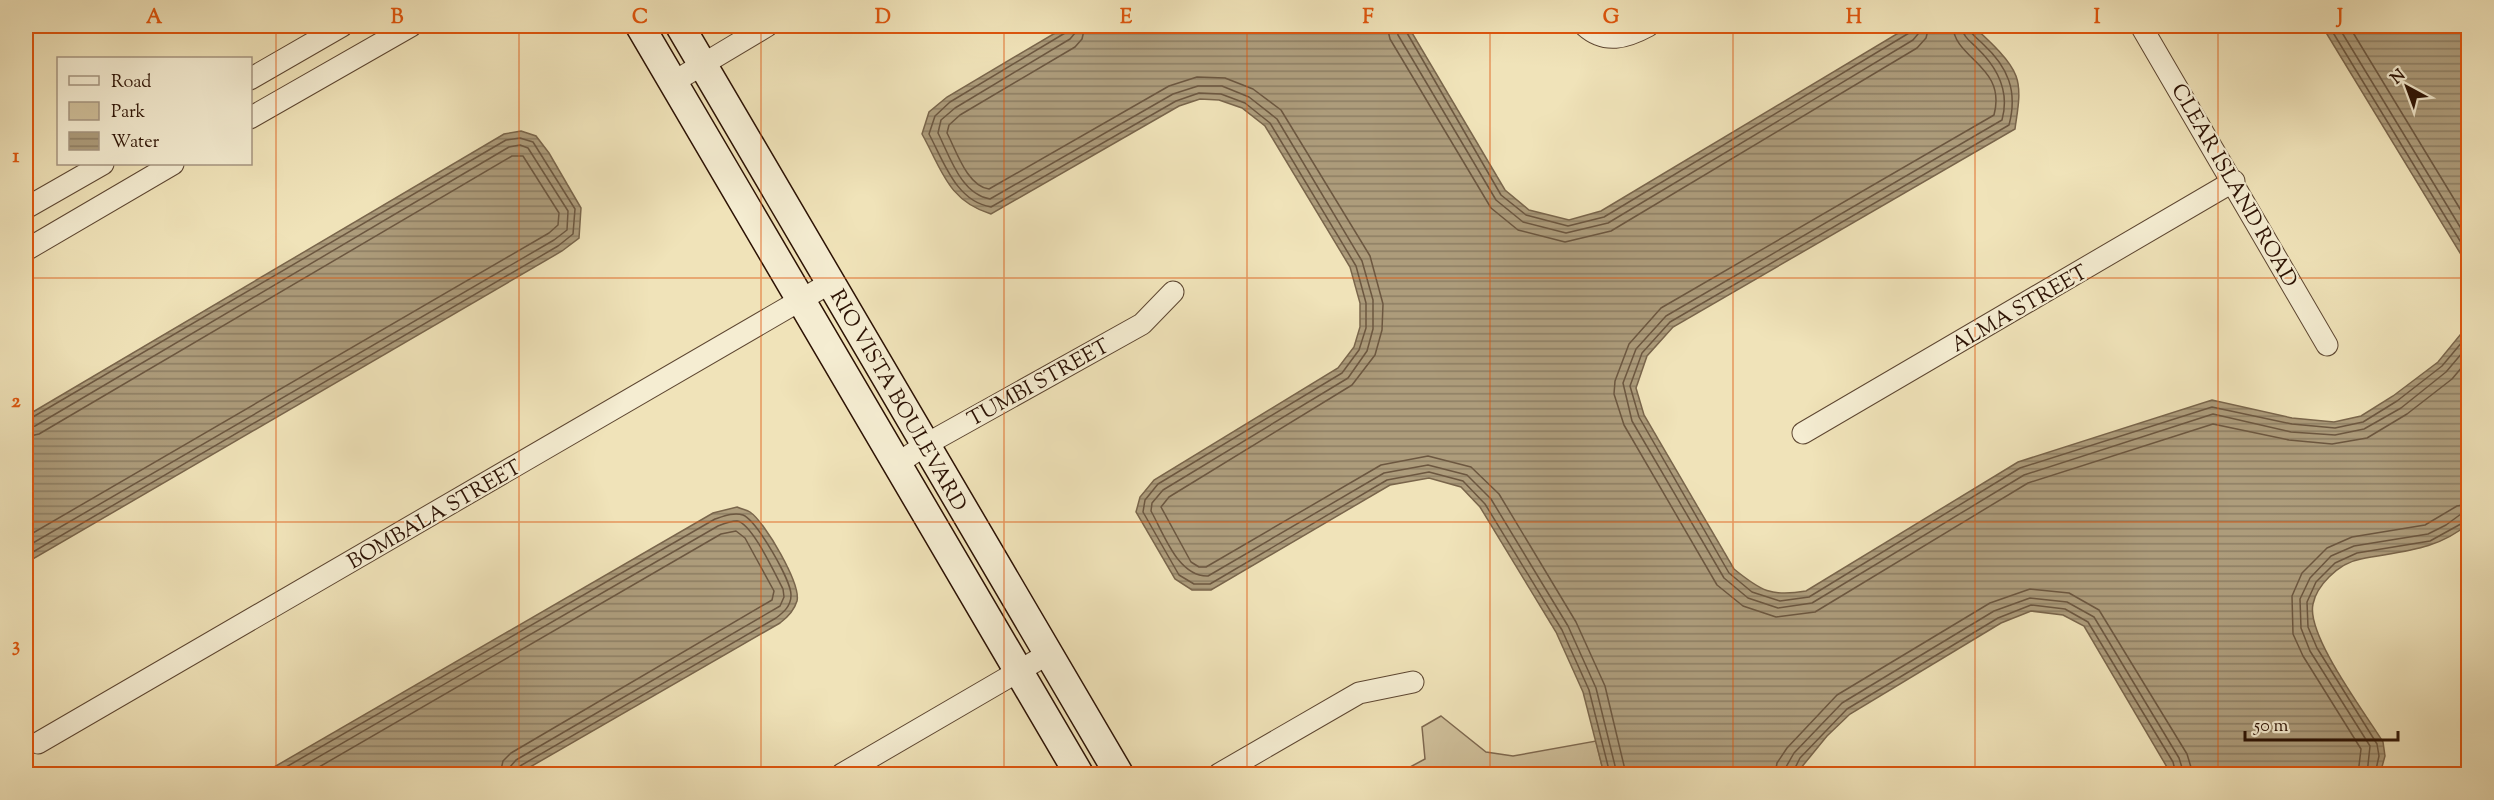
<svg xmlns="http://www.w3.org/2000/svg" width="2494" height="800" viewBox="0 0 2494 800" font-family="'Sorts Mill Goudy',serif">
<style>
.green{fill:#cfbf9a;stroke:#7e684f;stroke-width:1.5}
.water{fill:url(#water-rules);stroke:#79654b;stroke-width:1.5}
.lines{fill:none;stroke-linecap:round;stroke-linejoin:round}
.shore{stroke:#6c5740;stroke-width:1.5}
.street-casing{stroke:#5d4631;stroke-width:23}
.secondary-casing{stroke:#2c1204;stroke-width:31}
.street{stroke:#f5edd2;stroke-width:21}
.secondary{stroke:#f5edd2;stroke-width:28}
.grid{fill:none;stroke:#df550c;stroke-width:1.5;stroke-opacity:0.55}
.labels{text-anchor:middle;stroke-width:4.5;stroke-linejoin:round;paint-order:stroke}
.street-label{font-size:21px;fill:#2c1204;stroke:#f5edd2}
.neatline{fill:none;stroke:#df550c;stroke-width:2}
.grid-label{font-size:20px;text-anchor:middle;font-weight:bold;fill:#df550c}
</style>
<defs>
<pattern id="water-rules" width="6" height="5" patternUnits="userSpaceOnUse" patternTransform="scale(1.5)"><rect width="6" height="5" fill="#ad9c7b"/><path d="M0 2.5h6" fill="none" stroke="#8d7e63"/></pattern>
</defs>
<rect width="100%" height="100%" fill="#f0e3b9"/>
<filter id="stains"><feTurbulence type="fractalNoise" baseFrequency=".00333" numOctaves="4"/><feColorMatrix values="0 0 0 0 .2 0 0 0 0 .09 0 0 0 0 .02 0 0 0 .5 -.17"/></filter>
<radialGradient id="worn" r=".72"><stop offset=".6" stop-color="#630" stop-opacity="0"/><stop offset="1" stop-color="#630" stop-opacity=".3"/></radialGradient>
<path class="green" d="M1441,716l45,36 27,4 83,-15 8,33h-207l28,-15 -3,-32z"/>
<g class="water">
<path d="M1067,26h341l97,164 24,20 40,10 32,-9 309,-185h63c13,12 37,33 43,50 6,16 1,37 -1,53l-342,198 -26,29 -11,32 8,27 90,154c27,22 37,28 72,22l212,-129 194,-62 80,18 42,4 27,-6 32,-20 45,-34 27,-33 3,-9v204c-32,27 -67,27 -107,35 -12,2 -23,9 -32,18 -7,7 -14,17 -16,27 -7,31 52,109 70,138l2,14 -5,18h-209l-87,-148 -21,-11 -32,-4 -30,12 -151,91 -23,22 -31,38h-192l-21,-82 -27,-60 -76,-125 -19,-20 -32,-9 -39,7 -179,105h-19l-17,-11 -39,-67 4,-15 14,-17 184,-112 16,-21 6,-20v-24l-10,-36 -85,-141 -23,-18 -23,-8 -19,-1 -21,7 -188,108c-43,-13 -49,-44 -69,-80l7,-22 18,-15z"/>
<path d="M2322,26h146v240z"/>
<path d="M521,131l15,5 13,17 32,55 -2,30 -17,13 -536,312v-147l478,-282z"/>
<path d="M737,507c4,2 10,3 13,5 15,10 51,72 47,89 -3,10 -9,16 -17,22l-262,151h-256l451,-261z"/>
</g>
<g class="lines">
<g class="shore">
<path d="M1069,26l-4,7 -115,69 -15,14 -6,18c15,28 27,67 62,73l185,-106 23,-8 22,1 24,9 25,20 86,143 10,37v25l-7,22 -17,23 -184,111 -13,16 -2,12 36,63 15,9h16l177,-104 42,-8 34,9 22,23 77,126 27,60 21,84"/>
<path d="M1076,26l-1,7 -5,6 -115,69 -14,12 -3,13c12,24 23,61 52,66l183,-105 25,-8h24l27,11 28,22 85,142 11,39v29l-6,22 -19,27 -185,112 -11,13 -1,8c13,23 27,66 57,65l176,-103 44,-8 39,10 24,24 77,127 28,62 21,86"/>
<path d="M1085,26l-3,13 -7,8 -115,68 -11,10 -2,8c9,17 20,53 42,56l180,-103 28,-9 28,1 28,11 28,21 89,146 13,48 -1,26 -7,25 -23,30 -183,112 -8,10 30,55 8,5h7l175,-102 47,-9 43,11 28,27 77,128 29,64 21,88"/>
<path d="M1387,26l3,13 101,169 27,22 47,12 46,-11 306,-183 9,-10 3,-12"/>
<path d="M1396,26l2,9 98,165 27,22 43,11 42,-10 305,-183 5,-6 2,-8"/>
<path d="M1403,26l98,169 25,20 42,11 36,-9 305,-184 3,-7"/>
<path d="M1953,26c1,33 54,40 41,89l-333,193 -32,36 -14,37 -1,13 10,31 93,160 26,21 33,11 39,-5 213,-129 185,-59 76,16 43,4 35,-6 40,-24 45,-35 16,-19"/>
<path d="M1962,26c0,10 8,15 15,22 21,20 33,43 25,72l-336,196 -30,33 -13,34 9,38 92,157 24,20 30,10 34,-5 212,-128 189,-61 78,18 44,3 29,-6 37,-21 45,-36 22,-26"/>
<path d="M1969,26c1,8 8,12 14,18 25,23 35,47 26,81l-339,197 -28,31 -12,33 9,31 90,156 23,19 28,9 29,-4 211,-129 192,-61 80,17 43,4 28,-6 34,-21 45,-35 26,-31"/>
<path d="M2329,26l139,228"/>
<path d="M2338,26l130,214"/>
<path d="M2349,26l119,196"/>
<path d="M26,421l480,-281 14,-2 13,4 42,67 -2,25 -15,12 -532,310"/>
<path d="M26,428l9,-2 474,-279 11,-2 8,3 40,63 -1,19 -13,10 -528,307"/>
<path d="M26,437l13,-3 473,-278h11l36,57 -1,12 -9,8 -523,304"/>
<path d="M274,774l441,-255c9,-3 19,-7 28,-4 14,6 48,65 48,80 0,11 -7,17 -15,23l-256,148 -3,8"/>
<path d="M289,774l429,-248c5,-2 13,-5 19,-5 15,2 39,55 46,68l1,8 -4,9 -264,154 -6,7 -1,7"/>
<path d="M307,774l414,-240 15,-3 9,7 29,53 -2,9 -261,153 -8,8 -3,13"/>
<path d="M1775,774l2,-11 10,-15 50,-53 153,-92 40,-14 39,4 30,17 88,144 6,20"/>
<path d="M1784,774l2,-7 8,-14 48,-50 152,-92 36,-13 37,4 27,15 85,141 5,16"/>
<path d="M1792,774l8,-16 47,-49 151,-91 33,-13 34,4 23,13 85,140 3,12"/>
<path d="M2358,774l3,-25 -58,-93 -10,-22 -1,-38 10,-23 25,-25 25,-11 73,-12 32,-19 11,-2"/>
<path d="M2367,774l3,-28 -60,-95 -9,-23 -1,-29 10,-21 21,-22 23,-10 74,-12 18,-9 15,-11 7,-1"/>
<path d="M2375,774l4,-18 -2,-12 -60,-96 -9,-21 -1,-25 9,-20 19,-19 22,-10 73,-12 38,-21"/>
</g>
<defs>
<g id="street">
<path d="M1585,26c20,18 41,12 63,0"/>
<path d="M2141,26l186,319"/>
<path d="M250,79l92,-53"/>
<path d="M675,81l92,-55"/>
<path d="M250,118l161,-92"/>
<path d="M26,208l77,-44"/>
<path d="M26,250l147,-86"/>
<path d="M1803,433l431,-252"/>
<path d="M897,464l28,-19 217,-121 31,-32"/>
<path d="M38,743l792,-460"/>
<path d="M842,774l206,-120"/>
<path d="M1219,774l140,-81 54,-11"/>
</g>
<g id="secondary">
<path d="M640,26l439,748"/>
<path d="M680,26l439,748"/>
</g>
</defs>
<use href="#street" class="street-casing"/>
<use href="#secondary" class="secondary-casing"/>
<use href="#street" class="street"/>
<use href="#secondary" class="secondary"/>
</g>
<path class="grid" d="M276,26v748M519,26v748M761,26v748M1004,26v748M1247,26v748M1490,26v748M1733,26v748M1975,26v748M2218,26v748M26,278h2442M26,522h2442"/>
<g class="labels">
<g class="street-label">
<text transform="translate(2235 185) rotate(60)" y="7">CLEAR ISLAND ROAD</text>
<text transform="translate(2019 308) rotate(-30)" y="7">ALMA STREET</text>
<text transform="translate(1038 382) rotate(-29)" y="7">TUMBI STREET</text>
<text transform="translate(899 400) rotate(60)" y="7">RIO VISTA BOULEVARD</text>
<text transform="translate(434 514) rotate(-30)" y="7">BOMBALA STREET</text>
</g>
</g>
<rect width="2494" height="800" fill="none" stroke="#f0e3b9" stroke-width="66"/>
<rect x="57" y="57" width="195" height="108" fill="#f5edd2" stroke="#a59580" stroke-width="1.5"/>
<rect x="69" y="76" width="30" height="9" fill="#f5edd2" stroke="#a59580" stroke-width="1.5"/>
<text x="111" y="87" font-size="18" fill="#2c1204">Road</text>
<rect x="69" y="102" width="30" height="18" fill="#cfbf9a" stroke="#a59580" stroke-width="1.5"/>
<text x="111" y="117" font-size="18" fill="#2c1204">Park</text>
<rect x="69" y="132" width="30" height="18" fill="url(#water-rules)" stroke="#a59580" stroke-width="1.5"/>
<text x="111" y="147" font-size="18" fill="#2c1204">Water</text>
<g transform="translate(2407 87) rotate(319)" stroke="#f5edd2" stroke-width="4.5" paint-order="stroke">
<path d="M0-4.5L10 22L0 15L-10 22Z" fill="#2c1204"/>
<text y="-9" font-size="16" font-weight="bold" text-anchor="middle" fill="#2c1204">N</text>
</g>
<path d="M2245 731v9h153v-9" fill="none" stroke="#2c1204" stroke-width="3"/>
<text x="2254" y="731" font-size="18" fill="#2c1204" stroke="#f5edd2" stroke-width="4.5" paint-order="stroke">50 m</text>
<rect x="33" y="33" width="2428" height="734" class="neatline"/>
<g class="grid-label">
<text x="154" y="23">A</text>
<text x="397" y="23">B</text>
<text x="640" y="23">C</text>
<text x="883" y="23">D</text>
<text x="1126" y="23">E</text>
<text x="1368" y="23">F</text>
<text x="1611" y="23">G</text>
<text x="1854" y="23">H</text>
<text x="2097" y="23">I</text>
<text x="2340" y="23">J</text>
<text x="16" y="162">1</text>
<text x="16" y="407">2</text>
<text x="16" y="651">3</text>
</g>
<rect width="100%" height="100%" filter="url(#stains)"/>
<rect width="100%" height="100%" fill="url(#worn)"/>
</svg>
